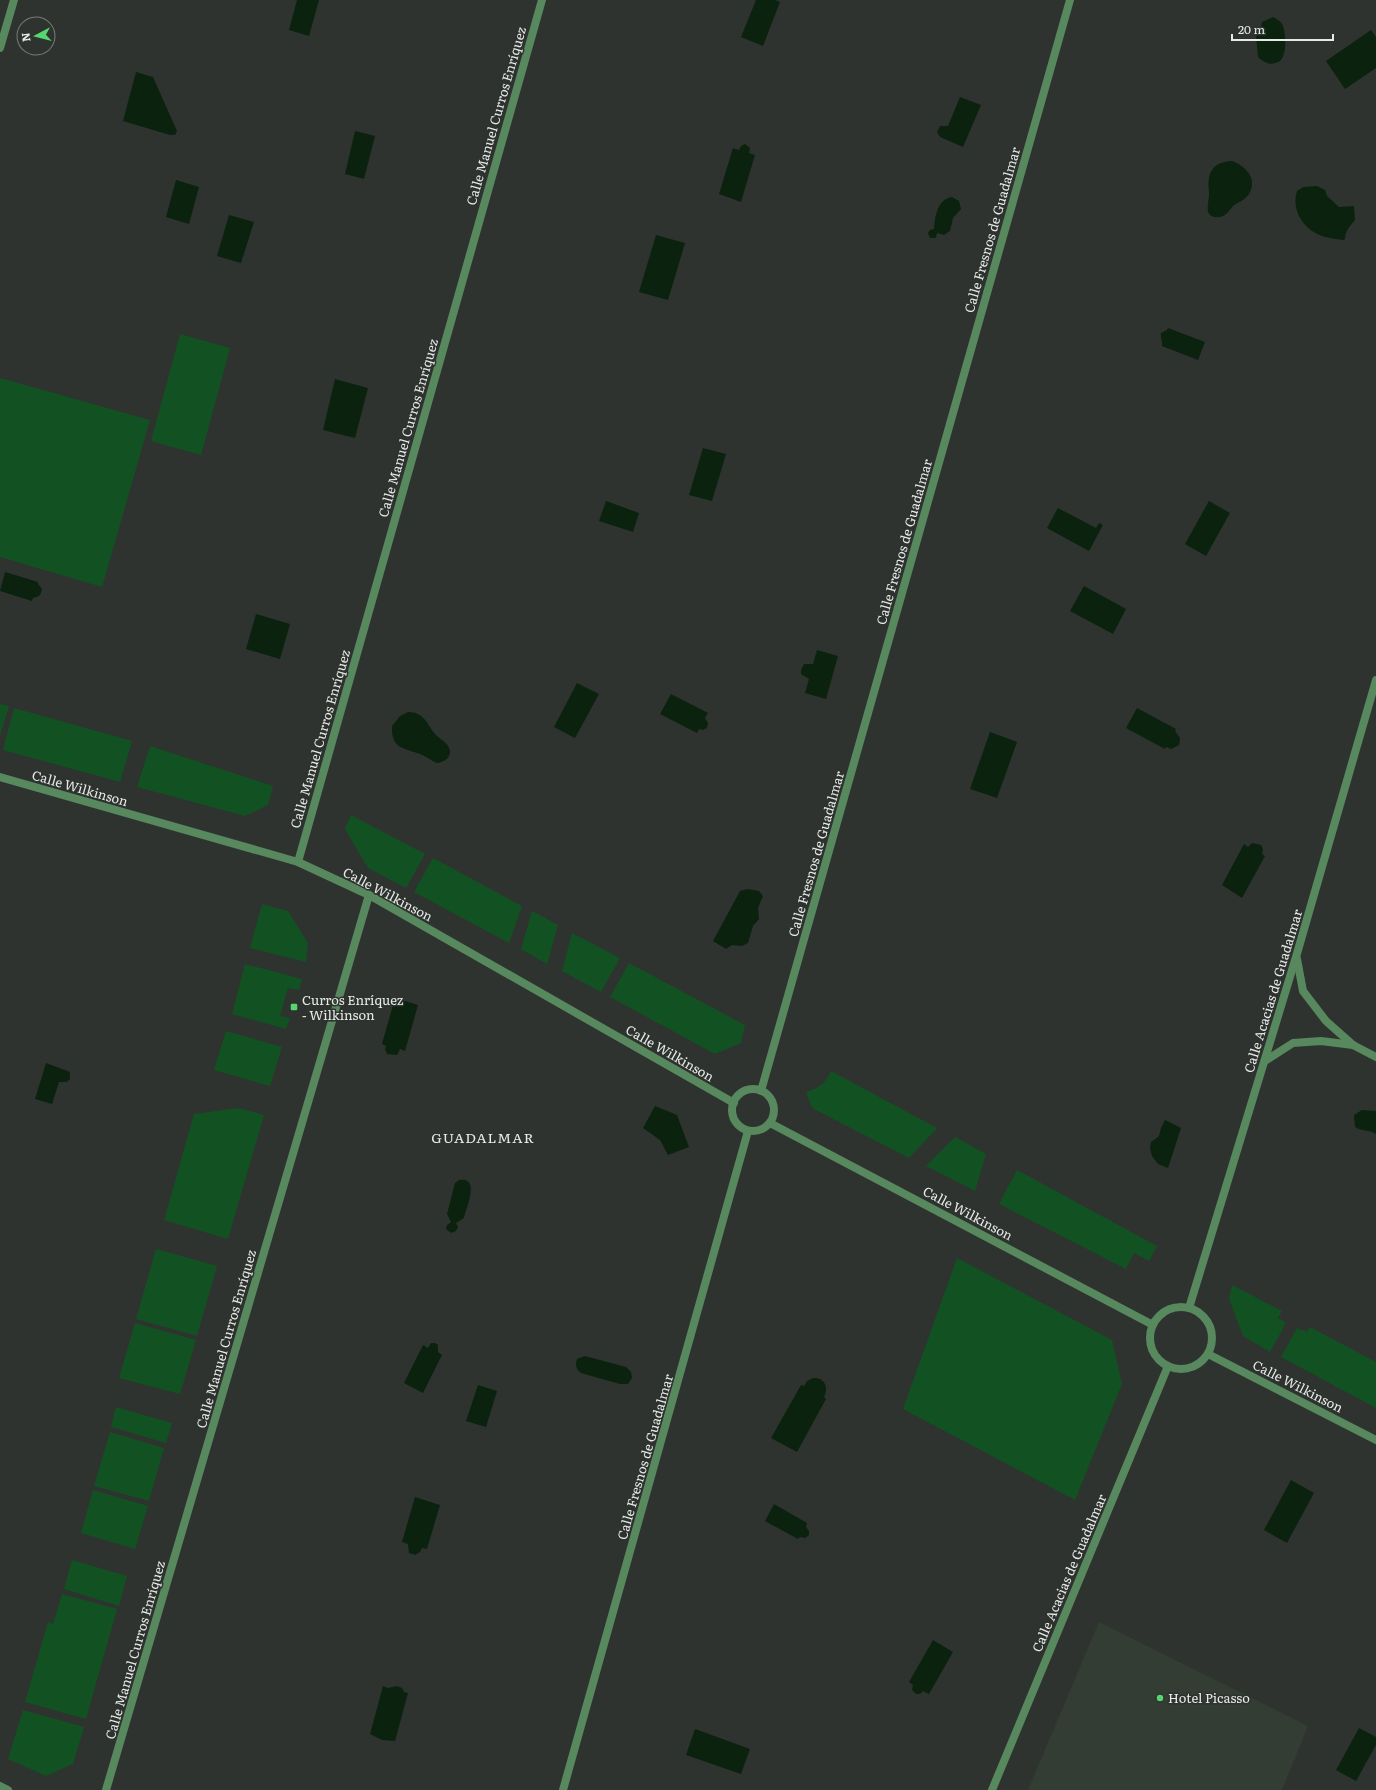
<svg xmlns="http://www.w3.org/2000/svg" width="1376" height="1790" viewBox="0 0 1376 1790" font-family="Literata,serif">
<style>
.built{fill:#333d34}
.green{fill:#125222}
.water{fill:#0a220e}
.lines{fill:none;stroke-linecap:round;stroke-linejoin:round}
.street{stroke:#58885e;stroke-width:8}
.poi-dot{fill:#56d671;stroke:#2e332f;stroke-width:1.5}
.labels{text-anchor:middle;stroke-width:3;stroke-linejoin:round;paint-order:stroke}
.street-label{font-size:13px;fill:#e7ebe8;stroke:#2e332f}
.poi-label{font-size:13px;fill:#e7ebe8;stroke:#2e332f;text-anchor:start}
.neighbourhood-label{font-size:14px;letter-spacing:1px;fill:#e7ebe8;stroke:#2e332f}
</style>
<rect width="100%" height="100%" fill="#2e332f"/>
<path class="built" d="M1099,1622l209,104 -26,64h-254z"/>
<g class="green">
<path d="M180,334l50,14 -29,107 -50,-14z"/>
<path d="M0,378l150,42 -48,167 -102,-30z"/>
<path d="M0,704l9,2 -9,30z"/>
<path d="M14,708l118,33 -12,41 -117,-32z"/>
<path d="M150,746l123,40 -5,19 -23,11 -108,-29z"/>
<path d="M351,815l74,39 -19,34 -38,-20 -23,-39z"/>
<path d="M433,858l89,48 -13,37 -95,-51z"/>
<path d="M262,904l26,7 20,32 -2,19 -56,-14z"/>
<path d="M532,911l26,14 -11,39 -26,-15z"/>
<path d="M572,933l48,25 -19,34 -39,-21z"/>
<path d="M629,963l116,62 -4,18 -26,11 -105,-57z"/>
<path d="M245,964l57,15 -3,11 -11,-2 -8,28 10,2 -4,11 -54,-15z"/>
<path d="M226,1031l56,16 -12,39 -56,-16z"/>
<path d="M831,1071l106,57 -28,30 -97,-50 -6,-16c13,-4 20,-9 25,-21z"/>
<path d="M238,1108l26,7 -36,124 -64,-19 30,-106z"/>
<path d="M955,1137l31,17 -11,37 -49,-25z"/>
<path d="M1017,1170l140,76 -8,15 -15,-8 -8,16 -127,-65z"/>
<path d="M156,1249l61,17 -20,70 -61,-17z"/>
<path d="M957,1258l155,82 10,44 -47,116 -172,-91z"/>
<path d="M1232,1285l50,26 -4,7 8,5 -16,29 -27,-16 -14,-37z"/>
<path d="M135,1323l61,17 -16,54 -61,-16z"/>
<path d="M1310,1327l66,35v46l-95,-51 16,-29 10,4z"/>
<path d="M116,1407l56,16 -6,20 -55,-16z"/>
<path d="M110,1432l54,16 -15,53 -55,-15z"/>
<path d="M93,1490l55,16 -13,43 -54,-16z"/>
<path d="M72,1560l55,16 -8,30 -55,-17z"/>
<path d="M62,1594l55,15 -31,110 -61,-17 23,-80 5,2z"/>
<path d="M23,1710l61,17 -11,37 -27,12 -38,-17z"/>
</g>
<g class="water">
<path d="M297,0h22l-10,36 -20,-6z"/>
<path d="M756,0h19l5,2 -17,44 -22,-9z"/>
<path d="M1273,17c4,2 8,4 10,9 3,9 4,28 -3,35 -9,5 -14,3 -22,-4l-2,-21 4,-4 2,-10z"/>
<path d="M1371,30l5,7v31l-31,21 -19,-28z"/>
<path d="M136,72l17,5 24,54 -2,4h-5l-47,-14z"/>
<path d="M960,97l21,8 -18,42 -23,-10 -3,-5 3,-6h8z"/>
<path d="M355,131l20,5 -11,43 -19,-5z"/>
<path d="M745,144l5,4 -1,5 6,2 -14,47 -22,-8 14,-46 6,2 2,-4z"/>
<path d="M1232,161c14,5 26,18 17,33 -4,6 -10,8 -15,11 -4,4 -7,11 -14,12 -19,2 -10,-16 -11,-25 -2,-18 2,-30 23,-31z"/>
<path d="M176,180l23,7 -10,37 -23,-7z"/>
<path d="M1317,186l8,4 2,6 12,11 15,-1 1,14c-5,6 -10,11 -10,19l-2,1c-7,-1 -15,-2 -21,-4 -19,-7 -31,-26 -25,-45l6,-4z"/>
<path d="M952,197l7,4 2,8 -8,9 -3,13 -6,4 -7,-2 -1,5h-6l-2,-5 2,-3 4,-1c1,-12 3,-30 18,-32z"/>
<path d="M229,215l25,7 -13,41 -24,-7z"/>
<path d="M656,235l29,8 -17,57 -29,-8z"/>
<path d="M1168,328l37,14 -7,18 -36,-14c1,-4 -2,-8 -1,-13l6,-3z"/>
<path d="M335,379l33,9 -13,50 -32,-8z"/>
<path d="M703,448l23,6 -14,47 -23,-6z"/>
<path d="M606,501l33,12 -6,19 -34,-11z"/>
<path d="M1209,501l21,12 -24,43 -21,-12z"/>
<path d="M1058,508l38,20 3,-5 4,2 -14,26 -42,-23z"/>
<path d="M5,572l33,10v2l4,5c-1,6 -3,8 -9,9l-1,3 -32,-10z"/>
<path d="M1084,586l42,23 -13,25 -43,-23z"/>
<path d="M256,614l34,10 -10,35 -34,-10z"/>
<path d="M817,650l21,6 -12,43 -21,-6 4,-14 -8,-5v-4l3,-6h9z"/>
<path d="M577,683l22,11 -24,44 -21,-11z"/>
<path d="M671,694l37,19 -3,5 3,5 -1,5 -4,2 -4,-1 -2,4 -37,-19z"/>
<path d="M1137,708l39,21 -1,2 5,7 -1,7 -8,4 -5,-2 -1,2 -39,-21z"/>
<path d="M408,712c17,0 19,13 28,23 4,4 10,7 12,11 6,10 -3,16 -11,17 -6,-2 -11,-7 -17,-9 -16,-6 -29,-5 -28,-28l8,-10z"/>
<path d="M990,732l27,10 -20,56 -27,-9z"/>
<path d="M1252,843l9,2 2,4 -1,5 3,2 -23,42 -20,-13 22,-41 4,3z"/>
<path d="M747,889l12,2 4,5 -5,12 1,11 -6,7 -5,17 -6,3 -10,-1 -6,4 -13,-8 27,-50z"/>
<path d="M395,998l23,7 -13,46 -5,-2 -3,6 -10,-1 -2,-5 1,-3 -4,-2z"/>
<path d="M46,1063l24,9v7l-3,3h-8l-7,22 -17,-5z"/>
<path d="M655,1106l22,9 12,32 -21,8 -8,-15 -17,-12z"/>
<path d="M1362,1110l14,1v23c-7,-5 -14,-2 -21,-7l-1,-12z"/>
<path d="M1165,1120l16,8 -13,40 -10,-4 -6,-8 -2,-8 1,-6 8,-6 2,-8z"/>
<path d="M459,1180c22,-4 7,28 5,38l-8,5 2,4 -2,4 -5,2 -5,-4 1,-4 4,-3 -4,-8 8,-31z"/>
<path d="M431,1343h4l3,2v7l4,3 -19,38 -19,-10 19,-38 5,3z"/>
<path d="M585,1356l41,11 5,5 1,6 -4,6h-8l-39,-11c-5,-4 -6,-8 -4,-14z"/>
<path d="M813,1378c12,-1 16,10 11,19l2,2 -29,53 -26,-14 30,-53 3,1 3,-5z"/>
<path d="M478,1385l19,6 -11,36 -20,-6z"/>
<path d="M1291,1480l23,13 -27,50 -23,-13z"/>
<path d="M415,1497l25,8 -13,44 -5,-1 -2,4 -5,3 -6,-2 -1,-9 -6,-2z"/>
<path d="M774,1504l33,19 -1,4 3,4v4l-4,3 -5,-1 -2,2 -33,-18z"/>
<path d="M933,1640l20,12 -24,42 -6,-3 -3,3h-4l-4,-4 1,-5 -4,-3z"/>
<path d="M383,1686l5,2 9,-2 5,2 2,4 4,1 -13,48 -13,-1 -12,-6z"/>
<path d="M1359,1728l17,9v8l-20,36 -20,-11z"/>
<path d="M695,1729l55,20 -9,25 -55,-19z"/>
</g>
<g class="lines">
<g class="street">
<path d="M0,48l14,-48"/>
<path d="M0,777l298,85 71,33 365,208"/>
<path d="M298,862l244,-862"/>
<path d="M1297,959l6,32 23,30 27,24 23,12"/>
<path d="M1265,1061l28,-18 28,-2 32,4"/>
<circle cx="753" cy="1110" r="21"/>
<path d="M761,1091l309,-1091"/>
<path d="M770,1123l383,202"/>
<circle cx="1181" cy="1338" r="31"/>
<path d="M1189,1308l107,-351 80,-277"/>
<path d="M1208,1354l168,86"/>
<path d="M0,1786l8,4"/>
<path d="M106,1790l263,-895"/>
<path d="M563,1790l185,-659"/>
<path d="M992,1790l176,-424"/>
</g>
</g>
<g class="poi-dot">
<rect x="290" y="1003" width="8" height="8" rx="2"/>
<circle cx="1160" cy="1698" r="4"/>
</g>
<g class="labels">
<g class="street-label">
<text transform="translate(496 116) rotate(-74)" y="5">Calle Manuel Curros Enríquez</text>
<text transform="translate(992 230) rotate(-74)" y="5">Calle Fresnos de Guadalmar</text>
<text transform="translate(408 428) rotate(-74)" y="5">Calle Manuel Curros Enríquez</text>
<text transform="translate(904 542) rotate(-74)" y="5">Calle Fresnos de Guadalmar</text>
<text transform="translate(320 739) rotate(-74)" y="5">Calle Manuel Curros Enríquez</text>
<text transform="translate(80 788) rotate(16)" y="5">Calle Wilkinson</text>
<text transform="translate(816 854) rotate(-74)" y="5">Calle Fresnos de Guadalmar</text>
<text transform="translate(388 894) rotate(28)" y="5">Calle Wilkinson</text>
<text transform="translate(1273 991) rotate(-73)" y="5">Calle Acacias de Guadalmar</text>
<text transform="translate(670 1053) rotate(30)" y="5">Calle Wilkinson</text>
<text transform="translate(968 1213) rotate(28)" y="5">Calle Wilkinson</text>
<text transform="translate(226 1339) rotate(-74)" y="5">Calle Manuel Curros Enríquez</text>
<text transform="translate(1298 1386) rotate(27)" y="5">Calle Wilkinson</text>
<text transform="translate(645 1457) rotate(-74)" y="5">Calle Fresnos de Guadalmar</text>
<text transform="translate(1069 1573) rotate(-67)" y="5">Calle Acacias de Guadalmar</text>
<text transform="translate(135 1650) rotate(-74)" y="5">Calle Manuel Curros Enríquez</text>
</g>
<g class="poi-label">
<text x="302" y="1005">Curros Enríquez<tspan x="302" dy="15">- Wilkinson</tspan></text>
<text x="1168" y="1703">Hotel Picasso</text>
</g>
<g class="neighbourhood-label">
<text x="483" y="1143">GUADALMAR</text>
</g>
</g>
<g transform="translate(36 36) rotate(263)"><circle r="19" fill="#2e332f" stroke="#787d79"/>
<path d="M0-3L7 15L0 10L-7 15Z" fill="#56d671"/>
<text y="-6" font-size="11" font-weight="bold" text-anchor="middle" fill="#e7ebe8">N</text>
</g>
<path d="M1232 34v6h101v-6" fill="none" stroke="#e7ebe8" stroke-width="2"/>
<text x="1238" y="34" font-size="12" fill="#e7ebe8" stroke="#2e332f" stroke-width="3" paint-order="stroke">20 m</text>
</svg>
